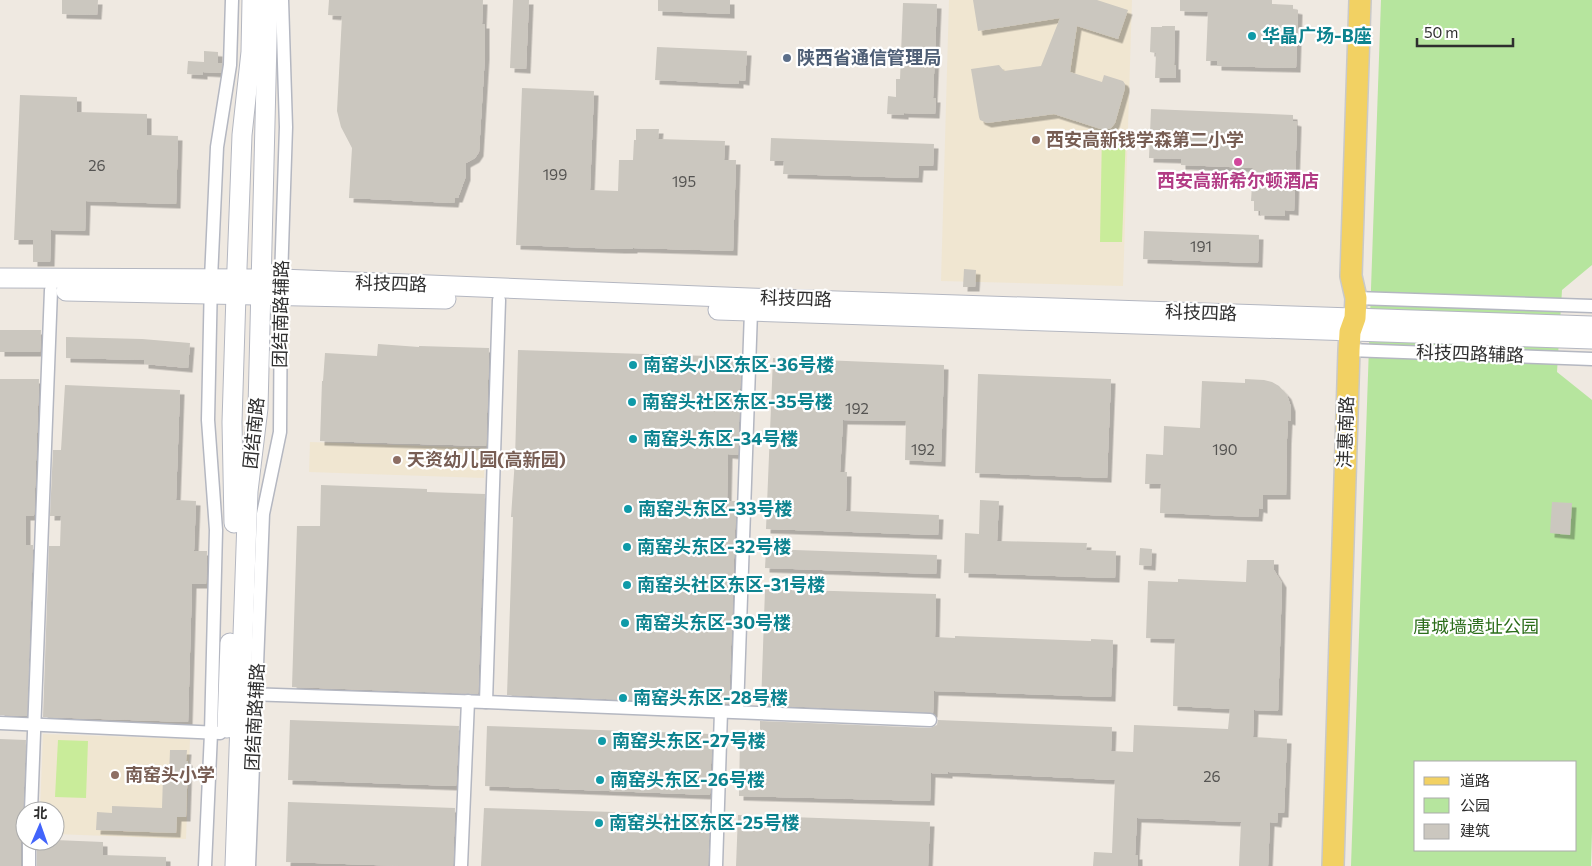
<svg xmlns="http://www.w3.org/2000/svg" width="1592" height="866" viewBox="0 0 1592 866" font-family="Commissioner,'Noto Sans SC',sans-serif">
<style>
.education{fill:#f0e6d1}
.green{fill:#b6e59e;fill-rule:evenodd}
.pitch{fill:#c9ec9a}
.building{fill:#cbc7bf;filter:url(#shadow)}
.lines{fill:none;stroke-linecap:round;stroke-linejoin:round}
.street-casing{stroke:#b4b7c1;stroke-width:15}
.secondary-casing{stroke:#b4b7c1;stroke-width:21}
.primary-casing{stroke:#c9c9c9;stroke-width:24}
.street{stroke:#fff;stroke-width:12}
.secondary{stroke:#fff;stroke-width:19}
.primary{stroke:#f2d163;stroke-width:21}
.culture-dot{fill:#0f9aa8;stroke:#fff;stroke-width:2}
.service-dot{fill:#5c6f8a;stroke:#fff;stroke-width:2}
.education-dot{fill:#8d6e63;stroke:#fff;stroke-width:2}
.hotel-dot{fill:#d1479c;stroke:#fff;stroke-width:2}
.labels{text-anchor:middle;stroke-width:4.5;stroke-linejoin:round;paint-order:stroke}
.number-label{font-size:15px;fill:#555452}
.culture-label{font-size:18px;font-weight:bold;fill:#0d838f;stroke:#fff;text-anchor:start}
.service-label{font-size:18px;font-weight:bold;fill:#4e5e75;stroke:#fff;text-anchor:start}
.education-label{font-size:18px;font-weight:bold;fill:#785e54;stroke:#fff;text-anchor:start}
.hotel-label{font-size:18px;font-weight:bold;fill:#b23c85;stroke:#fff}
.street-label{font-size:18px;fill:#2e2e2e;stroke:#fff}
.park-label{font-size:18px;fill:#2c6e1b;stroke:#fff}
</style>
<defs>
<filter id="shadow"><feDropShadow dx="4.5" dy="4.5" stdDeviation="0" flood-color="#0004"/></filter>
</defs>
<rect width="100%" height="100%" fill="#efe9e1"/>
<g class="education">
<path d="M949,0h183l-9,286 -182,-5z"/>
<path d="M310,442l175,6 -1,30 -175,-6z"/>
<path d="M43,734l147,5 -4,100 -131,-5v-23h-15z"/>
</g>
<path class="green" d="M1381,0h211v265l-30,25 -5,82 35,28v431l-1,35h-240zM1416,762h160v88h-160z"/>
<g class="pitch">
<path d="M1102,132l24,1 -4,109h-22z"/>
<path d="M58,740l30,1 -2,57 -31,-1z"/>
</g>
<g class="building">
<path d="M62,0h36l-1,15 -35,-1z"/>
<path d="M329,0h154l-1,24h3v31l-6,97 -4,6 -9,5v13l-8,22h-3l-1,5 -105,-5 3,-50 -11,-21 -4,-16 5,-95 -14,-1z"/>
<path d="M513,0h16l-3,69 -16,-1z"/>
<path d="M658,0h72v14l-72,-3z"/>
<path d="M973,0h124l31,10 -10,29 -41,-13 -7,46 32,10 2,-7 19,6 2,3v4l-10,35 -4,5 -7,2 -50,-16 -67,9 -7,-3 -1,-3 -8,-48 28,-4 5,6 37,-5 19,-48 -82,13z"/>
<path d="M1180,0h92v4l21,1v4l5,1 -2,58 -79,-2v-5h-11l2,-49 -28,-1z"/>
<path d="M903,3l34,1 -4,94h3l-1,16 -31,-1v2l-17,-1 1,-18 8,1v-18h4z"/>
<path d="M1162,26h13l-1,39h2v13h-21l1,-25 -6,-1 1,-25h11z"/>
<path d="M657,47l90,4 -2,30 -6,-1v4l-84,-4z"/>
<path d="M204,51l14,1v11h4l-1,10 -18,-1v3l-16,-1 1,-13 16,1z"/>
<path d="M522,88l72,3 -4,99 28,1 1,-31h14l1,-20h2v-11h23l-1,10 67,2 -1,19h12l-3,91 -100,-3v1h-13l-104,-4z"/>
<path d="M20,95l57,2v15l70,2v21l31,1 -2,68 -90,-3 -1,30 -34,-1 -1,32h-17v-22h-19z"/>
<path d="M1151,109l142,6v6l4,1 -3,89 -9,-1v6l-25,-1v-4h-6v-10h-3l2,-33 -72,-3v-6l-32,-1z"/>
<path d="M771,138l163,6 -1,22h-14l-1,12 -135,-4 1,-13h-14z"/>
<path d="M1144,231l115,4 -1,28 -115,-4z"/>
<path d="M964,269l12,1 -1,17h-12z"/>
<path d="M0,330h41l-1,22h-40z"/>
<path d="M66,337l76,2 48,4 -2,25 -44,-4v-4l-78,-2z"/>
<path d="M378,344l41,3v-1l70,2 -3,98 -166,-5 2,-60h1l2,-28 52,3z"/>
<path d="M518,350l223,7 -3,98 -10,-1 -1,47h9l-7,203 -222,-9 6,-178h-2l4,-58z"/>
<path d="M773,358l171,7 -3,97 -36,-2 1,-39 -63,-1 -3,52h7l-1,39 93,4 -1,20 -172,-6z"/>
<path d="M978,374l133,5 -4,99 -132,-5z"/>
<path d="M0,379h39l-5,137h-8v29h7l-6,171 -27,-1z"/>
<path d="M1245,379l19,1 8,2 7,4 8,9 4,12v14l-3,-1 -1,19 -1,56h-23v14l-4,-1 -1,9 -98,-4 1,-29h-16l1,-30 17,1 1,-29 36,2 2,-47 43,2z"/>
<path d="M65,385l115,5 -4,110 20,1 -2,50h13l-1,33h-14l-4,138 -145,-5 6,-171h11l1,-30h-11l3,-66h8z"/>
<path d="M321,485l106,4v3l58,2 -7,200 -186,-7 5,-161h23z"/>
<path d="M980,500l19,1 -2,40 90,2 -1,7 30,1 -1,27 -151,-5 1,-40 14,1z"/>
<path d="M1552,502l20,1 -2,32 -20,-2z"/>
<path d="M1140,548l12,1 -1,17 -12,-1z"/>
<path d="M766,549l171,6 -1,19 -171,-6z"/>
<path d="M1247,560h27v10l8,13 -4,128 -24,-1 -1,27 34,2 -3,74h-6l-1,10 -7,-1 -2,44h-29l2,-44 -104,-4 -2,37h3v11h-45l1,-14 18,1 3,-73 -167,-8v2l-17,-1 -1,28 -191,-5 1,-59h20v-16l170,7 7,-3 1,-5 174,7 -1,24 22,1 1,-27 94,4 2,-20 -57,-3 2,-67 -29,-1 2,-57 30,1v-3l68,3z"/>
<path d="M765,589l171,5 -1,43 20,1v-2l136,5v-2l22,1 -2,57 -177,-6 -1,22 -172,-8z"/>
<path d="M290,720l169,6 -3,60 -168,-6z"/>
<path d="M487,726l225,8 -2,61 -225,-9z"/>
<path d="M0,739l26,1 -3,71 2,5v18l-4,7v25h-21z"/>
<path d="M170,750h17l-1,11h2l-2,56h-9l-1,16 -80,-3 1,-18 15,1v-7l50,2 1,-32h6z"/>
<path d="M288,802l167,6 -2,58h-49l-118,-4z"/>
<path d="M484,808l226,7 -2,51h-227z"/>
<path d="M738,815l192,7 -2,44h-192z"/>
<path d="M55,840l48,2v13l63,2v9h-129v-25h18z"/>
</g>
<g class="lines">
<defs>
<g id="street">
<path d="M1356,298l236,8"/>
<path d="M1349,350l243,9"/>
<path d="M249,694l237,8 444,18"/>
<path d="M486,702l13,-402"/>
<path d="M737,711l14,-400"/>
<path d="M0,723l220,10"/>
<path d="M31,811l20,-521"/>
<path d="M29,866v-25"/>
<path d="M205,866l6,-133 5,-203 -8,-110 3,-141 6,-132 13,-82 2,-65"/>
<path d="M249,866l14,-352 17,-82 1,-153 5,-152 -4,-127"/>
<path d="M461,866l7,-165"/>
<path d="M716,866l5,-155"/>
</g>
<g id="secondary">
<path d="M0,278l281,1 468,19 843,28"/>
<path d="M66,291l380,8"/>
<path d="M718,310l874,29"/>
<path d="M234,523l-2,-101 4,-128 6,-159 9,-83 1,-52"/>
<path d="M227,728l3,-85"/>
<path d="M235,866l13,-375 10,-83 10,-408"/>
</g>
<path id="primary" d="M1333,866l16,-516 1,-18 5,-14 1,-20 -5,-22 9,-276"/>
</defs>
<use href="#street" class="street-casing"/>
<use href="#secondary" class="secondary-casing"/>
<use href="#primary" class="primary-casing"/>
<use href="#street" class="street"/>
<use href="#secondary" class="secondary"/>
<use href="#primary" class="primary"/>
</g>
<g class="culture-dot">
<circle cx="1252" cy="36" r="5"/>
<circle cx="633" cy="365" r="5"/>
<circle cx="632" cy="402" r="5"/>
<circle cx="633" cy="439" r="5"/>
<circle cx="628" cy="509" r="5"/>
<circle cx="627" cy="547" r="5"/>
<circle cx="627" cy="585" r="5"/>
<circle cx="625" cy="623" r="5"/>
<circle cx="623" cy="698" r="5"/>
<circle cx="602" cy="741" r="5"/>
<circle cx="600" cy="780" r="5"/>
<circle cx="599" cy="823" r="5"/>
</g>
<circle class="service-dot" cx="787" cy="58" r="5"/>
<g class="education-dot">
<circle cx="1036" cy="140" r="5"/>
<circle cx="397" cy="460" r="5"/>
<circle cx="115" cy="775" r="5"/>
</g>
<circle class="hotel-dot" cx="1238" cy="162" r="5"/>
<g class="labels">
<g class="number-label">
<text x="97" y="171">26</text>
<text x="555" y="180">199</text>
<text x="684" y="187">195</text>
<text x="1201" y="252">191</text>
<text x="857" y="414">192</text>
<text x="923" y="455">192</text>
<text x="1225" y="455">190</text>
<text x="1212" y="782">26</text>
</g>
<g class="culture-label">
<text x="1262" y="42">华晶广场-B座</text>
<text x="643" y="371">南窑头小区东区-36号楼</text>
<text x="642" y="408">南窑头社区东区-35号楼</text>
<text x="643" y="445">南窑头东区-34号楼</text>
<text x="638" y="515">南窑头东区-33号楼</text>
<text x="637" y="553">南窑头东区-32号楼</text>
<text x="637" y="591">南窑头社区东区-31号楼</text>
<text x="635" y="629">南窑头东区-30号楼</text>
<text x="633" y="704">南窑头东区-28号楼</text>
<text x="612" y="747">南窑头东区-27号楼</text>
<text x="610" y="786">南窑头东区-26号楼</text>
<text x="609" y="829">南窑头社区东区-25号楼</text>
</g>
<g class="service-label">
<text x="797" y="64">陕西省通信管理局</text>
</g>
<g class="education-label">
<text x="1046" y="146">西安高新钱学森第二小学</text>
<text x="407" y="466">天资幼儿园(高新园)</text>
<text x="125" y="781">南窑头小学</text>
</g>
<g class="hotel-label">
<text x="1238" y="187">西安高新希尔顿酒店</text>
</g>
<g class="street-label">
<text transform="translate(391 284) rotate(2)" y="6">科技四路</text>
<text transform="translate(796 299) rotate(2)" y="6">科技四路</text>
<text transform="translate(1201 313) rotate(2)" y="6">科技四路</text>
<text transform="translate(281 314) rotate(-89)" y="6">团结南路辅路</text>
<text transform="translate(1470 354) rotate(2)" y="6">科技四路辅路</text>
<text transform="translate(1346 432) rotate(-88)" y="6">沣惠南路</text>
<text transform="translate(254 433) rotate(-84)" y="6">团结南路</text>
<text transform="translate(255 717) rotate(-87)" y="6">团结南路辅路</text>
</g>
<g class="park-label">
<text x="1476" y="633">唐城墙遗址公园</text>
</g>
</g>
<rect x="1414" y="761" width="162" height="90" fill="#ffffff" stroke="#ababab"/>
<rect x="1424" y="777" width="25" height="8" fill="#f2d163" stroke="#ababab"/>
<text x="1460" y="786" font-size="15" fill="#2e2e2e">道路</text>
<rect x="1424" y="798" width="25" height="15" fill="#b6e59e" stroke="#ababab"/>
<text x="1460" y="811" font-size="15" fill="#2e2e2e">公园</text>
<rect x="1424" y="824" width="25" height="15" fill="#cbc7bf" stroke="#ababab"/>
<text x="1460" y="836" font-size="15" fill="#2e2e2e">建筑</text>
<g transform="translate(40 826) rotate(2)"><circle r="24" fill="#ffffff" stroke="#ababab"/>
<path d="M0-4L9 19L0 12L-9 19Z" fill="#4264fb"/>
<text y="-8" font-size="14" font-weight="bold" text-anchor="middle" fill="#2e2e2e">北</text>
</g>
<path d="M1417 38v8h96v-8" fill="none" stroke="#2e2e2e" stroke-width="2.5"/>
<text x="1424" y="38" font-size="15" fill="#2e2e2e" stroke="#ffffff" stroke-width="4" paint-order="stroke">50 m</text>
</svg>
